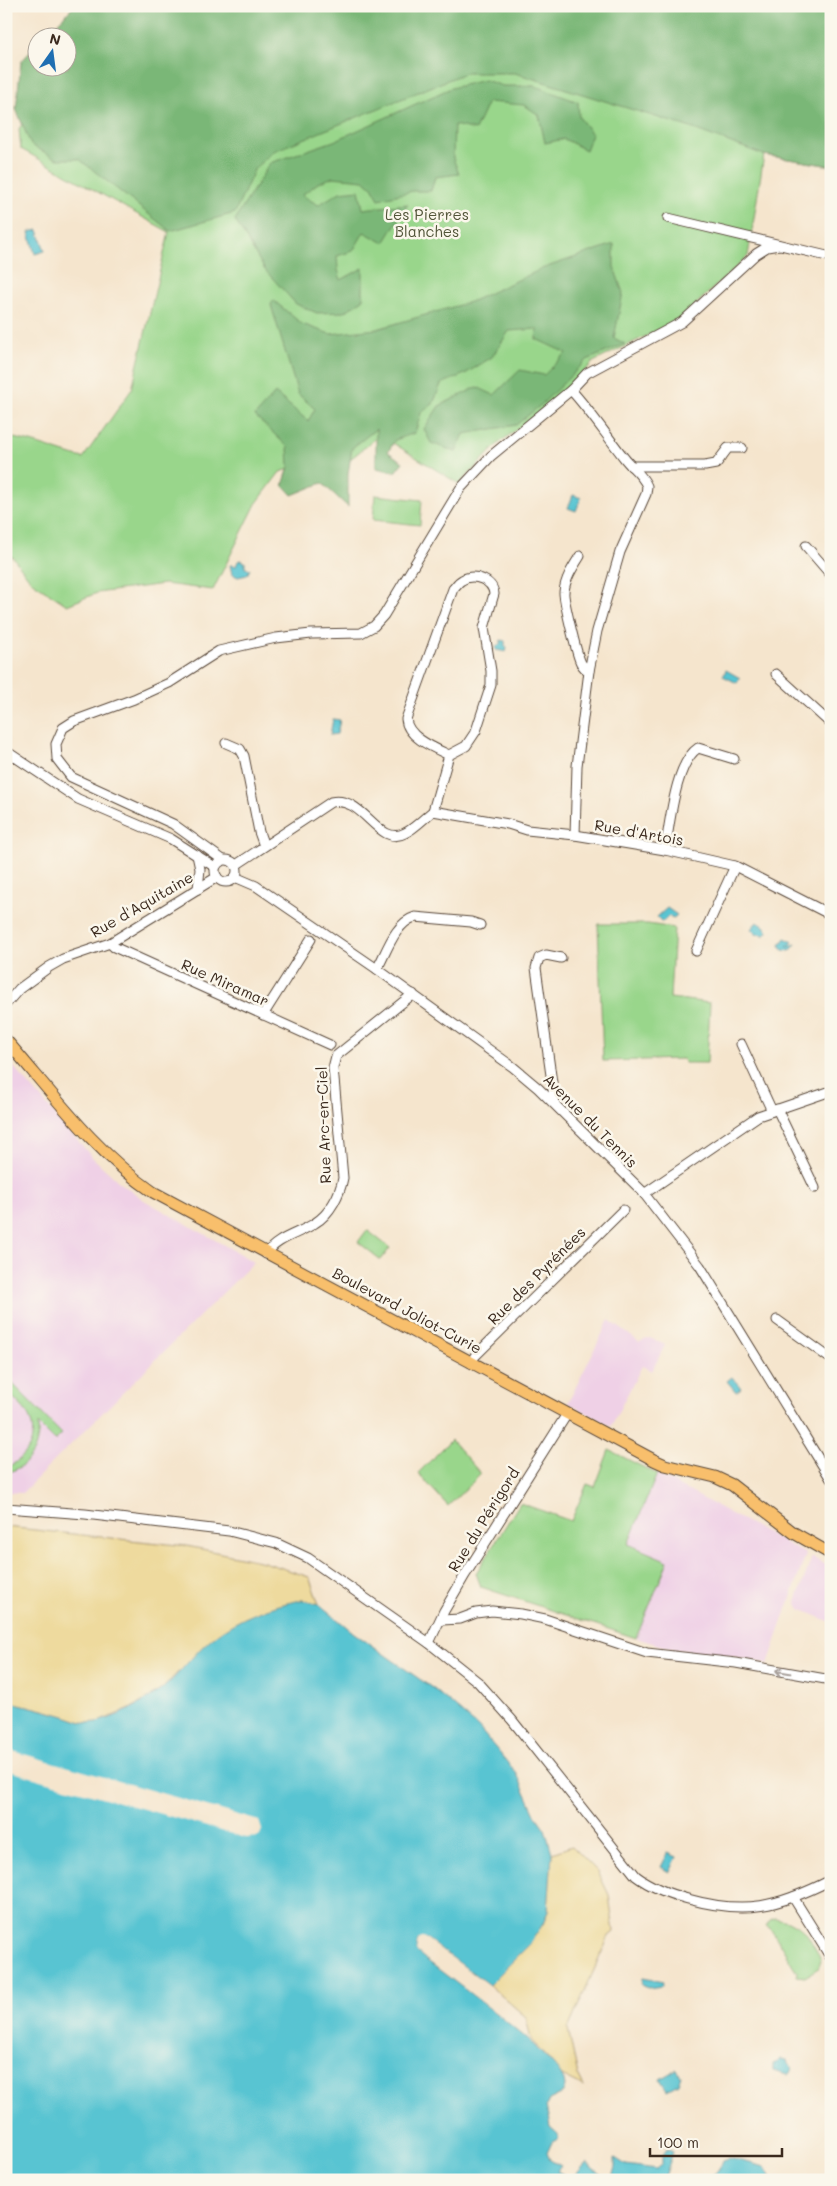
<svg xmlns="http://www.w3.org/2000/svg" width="837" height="2186" viewBox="0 0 837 2186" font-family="Mali,sans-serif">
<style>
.built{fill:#efd0e6}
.green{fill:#99d68b;stroke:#6a8054}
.forest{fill:#7ab777;stroke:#5a704a}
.sand{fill:#eeda9e;stroke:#94825e}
.water{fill:#59c4d2;stroke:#4a7778}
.pier{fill:#f5e5cd}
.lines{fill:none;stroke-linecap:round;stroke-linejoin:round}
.minor-casing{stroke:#574638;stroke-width:11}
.major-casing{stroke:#574638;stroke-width:13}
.minor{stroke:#fff;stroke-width:9}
.major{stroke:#f8bf6c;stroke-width:11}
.oneway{stroke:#a79f9a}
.labels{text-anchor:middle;stroke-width:5;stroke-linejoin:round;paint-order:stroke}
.park-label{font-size:15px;fill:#525539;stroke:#fbf7ec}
.street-label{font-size:15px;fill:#3b2a1e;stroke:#fbf7ec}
</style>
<rect width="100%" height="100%" fill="#fbf7ec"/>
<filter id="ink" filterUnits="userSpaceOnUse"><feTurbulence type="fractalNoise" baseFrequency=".02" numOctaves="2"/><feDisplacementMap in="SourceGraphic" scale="10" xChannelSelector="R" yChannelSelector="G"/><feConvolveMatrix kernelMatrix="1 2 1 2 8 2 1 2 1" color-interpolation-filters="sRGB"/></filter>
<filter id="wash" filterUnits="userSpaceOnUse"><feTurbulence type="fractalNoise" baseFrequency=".0096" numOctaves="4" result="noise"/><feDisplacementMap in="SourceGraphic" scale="20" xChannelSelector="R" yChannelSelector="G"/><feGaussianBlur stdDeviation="1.12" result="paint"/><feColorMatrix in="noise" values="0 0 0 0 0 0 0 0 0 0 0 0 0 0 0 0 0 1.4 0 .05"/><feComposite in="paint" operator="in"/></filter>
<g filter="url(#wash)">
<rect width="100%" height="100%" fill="#f5e5cd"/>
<g class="built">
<path d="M6,1058l86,99 27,25 25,18 110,62 -232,231 -16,-1z"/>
<path d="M609,1320l30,22 11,-4 15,7 -13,26 -10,-5 -31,60 -43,-23z"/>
<path d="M657,1474l149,80 -38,110 -37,-8 -59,-7 -36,-11 32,-77 -40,-17z"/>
<path d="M812,1557l19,11v54l-31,-13 -4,-7z"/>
</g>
<g class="green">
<path d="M831,6v160l-67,-11 -16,101 -69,64 -86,42 -20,23 -75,59 -39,40 -79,-49 -53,43 -28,-12 -19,6 -24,32 -43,86 -49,-6 -67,9 -30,12 -36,-24 -19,-25 -6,7v-126c27,3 51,15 77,21l49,-69 37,-157 -148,-83 -2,-20 28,-48 21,-13z"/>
<path d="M375,495l47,5 -2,25 -47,-5z"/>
<path d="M598,924h50l26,4 -4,70 40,5 -3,60h-23l-1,-4 -80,2z"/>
<path d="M367,1230l23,18 -9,12 -23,-18z"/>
<path d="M6,1377l56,57 -7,7 -17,-17c2,23 -8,43 -32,49v-6c21,-7 34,-31 22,-52 -5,-9 -14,-16 -22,-24z"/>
<path d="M451,1440l30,34 -33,32 -30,-33z"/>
<path d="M609,1450l48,24 -29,70 40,17 -32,77 -155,-51 -5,-14 44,-70 51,18 16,-37 8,3z"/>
<path d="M775,1918l13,3 11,6 8,7 12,21 2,6 -3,8 -13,8 -9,-1 1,-4 -27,-44 -4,-2 4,-6z"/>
</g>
<g class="forest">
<path d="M74,6h757v160l-67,-11 -76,-28 -173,-54h-50l-191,78 -19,17 -20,45 -65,18 -91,-72h-22l-26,-14 -15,-36 5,-47 16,-18 1,24h30v-30l-24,-1z"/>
<path d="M485,80l18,6h32l43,16 1,15 13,17 -6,16 -22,-11 -19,4 -6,-28 -15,-10 -36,-3 -13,28 -21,-5 -1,33 6,16 -24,3 -4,14h-18l-34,8 -7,-12 -8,-7 -31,-3 -15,6 -16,12 16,10 22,-13 19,-2 4,19 45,-5 -24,39 -20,-11 -11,19 -16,5 1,14 3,10 22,-12v32l-19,12 -27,1 -21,-9 -31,-34 -30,-50 35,-57 64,-22 117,-53z"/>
<path d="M614,244v23l9,26 -9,45 11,6 -38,16 -45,44 -26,21 -52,9 -8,18 -25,-9 -7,-14 15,-23 38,-19 17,8 26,-25 24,5 22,-22 -30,-14 1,-10 -28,2 -17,26 -27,17 -24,10 -8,20 -12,9 -6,20 -20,7 -7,12 15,10 -8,10 -19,-4v-39l-24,19 -4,26v33l-26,-24 -30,12 -9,-10 6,-18 -1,-20 -33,-31 20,-23 33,28 7,-12 -17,-15 -27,-89 2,-5 29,24 28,10 47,-5 93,-27 74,-34z"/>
</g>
<g class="sand">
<path d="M6,1527l181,19 77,16 45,15 10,27 -17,-4 -125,73 -15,16 -13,9 -18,10 -33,14 -13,1 -38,-12 -41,-10z"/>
<path d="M572,1846l26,26 11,23 5,37 -5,4 -41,93 10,46 6,12 -24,-12 -12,-17 -17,-18 -5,-23 -37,-32 54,-61 5,-13 4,-58z"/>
</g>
<g class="water">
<path d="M38,230l7,21 -10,3 -6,-22z"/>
<path d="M573,495l8,3 -5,13 -8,-3z"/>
<path d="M241,560l4,2v6l5,1 -3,6 -9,2 -6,-3 -2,-9 6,1 2,-5z"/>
<path d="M501,640l4,1v5l2,2 -1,4 -10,-2v-3l4,-3z"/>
<path d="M726,670l14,8 -3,5 -14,-7z"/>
<path d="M333,719l7,1 -3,14 -7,1z"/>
<path d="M667,908l10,7 -3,3 -6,-2 -4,5h-3l-4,-4z"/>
<path d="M757,922l7,4 4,6 -3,3 -9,-1 -5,-5z"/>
<path d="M785,938l8,4 -6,5 9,-3 -6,7 -7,-1 -3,-5z"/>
<path d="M732,1377l9,11 -5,4 -9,-11z"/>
<path d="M302,1600l17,4 6,5 29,24 81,57 43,37 39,47 19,42 9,13 7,24 -4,58 -5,13 -15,22 -39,39 -62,-46 -9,1 -2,11c27,25 146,104 149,134 0,1 -2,7 -2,8l-14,7 -3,6 4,21 8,7v5l-6,3 -5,11 3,7 11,6 -4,5 15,8c6,-5 8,-11 15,-16l13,11 12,4 3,-11v-9l11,7 30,4 6,-5v-8l5,-7 6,3 -9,28h-658v-479c19,4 37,9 55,14 8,2 18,7 26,8 21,0 58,-20 75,-34 18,-15 32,-36 50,-51 25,-20 60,-33 90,-38z"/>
<path d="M668,1853l9,4 -7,15 -9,-5z"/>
<path d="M643,1978l20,4 -1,4 -14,2 -6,-3z"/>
<path d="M780,2059l7,1 1,4 4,4 -2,5 -3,2 -14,-4v-7l5,-2z"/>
<path d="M677,2069l4,6 -3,9 -11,6 -7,-11z"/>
<path d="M729,2158l36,9 7,13h-68c11,-4 15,-8 19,-20z"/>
</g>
<g class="pier">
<path d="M6,1749l253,72 3,9 -3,7 -13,1 -240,-68z"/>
<path d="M422,1938l5,1 64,48h-3l-62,-46 -6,1 -2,8 112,87 1,3 -115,-89 2,-11z"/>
</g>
</g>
<g filter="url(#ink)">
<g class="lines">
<defs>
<g id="minor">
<path d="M668,218l163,39"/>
<path d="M571,390c20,22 35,45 54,69 7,9 17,15 22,27l-1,8 -26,58 -23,79 -8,40 -12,95 -2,69"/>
<path d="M631,466h74l11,-2 12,-16h14"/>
<path d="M806,546l25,29"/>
<path d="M580,556c-7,11 -15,23 -16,36 -1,6 13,64 17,71 2,4 4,6 8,8"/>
<path d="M776,674l55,50"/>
<path d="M226,743l14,6 4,7 15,76 5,14"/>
<path d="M6,751l72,48 93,40 44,28"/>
<path d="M433,811l16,-56 17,-9 10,-15 15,-46v-14l-7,-43 10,-34c-1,-14 -20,-21 -32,-14 -4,2 -6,6 -9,9l-47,130c1,18 28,29 43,36"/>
<path d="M433,811l75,13 19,6 48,5 90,15 70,16 96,49"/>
<path d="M665,850c5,-26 10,-87 33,-102l36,11"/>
<path d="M197,855l3,14 -2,20"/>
<circle cx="226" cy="871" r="11"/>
<path d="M223,860l-50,-36 -102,-47 -14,-18 -1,-15 7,-16 11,-7 60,-22 35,-16 50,-32 57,-13 35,-4 50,-1 13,-7 10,-11 76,-126 31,-33 80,-66 16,-17 95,-51 74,-68 11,-7 12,-2"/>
<path d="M236,865l95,-63c33,-7 47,46 74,31 10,-5 19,-15 28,-22"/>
<path d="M235,877l21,9 121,83 136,98 25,21 104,103 58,75 131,213"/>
<path d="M110,943l4,4 216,98"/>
<path d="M696,951l39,-85"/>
<path d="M377,969c10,-18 18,-46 38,-52l56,5 9,3"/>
<path d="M6,1004l13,-15 30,-22 14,-8 47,-16 107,-66"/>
<path d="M263,1015l48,-76"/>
<path d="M741,1044l31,67"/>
<path d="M555,1104l-19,-136 3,-10 7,-3 15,3"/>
<path d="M777,1109l38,79"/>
<path d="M644,1194l114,-78 73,-25"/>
<path d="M266,1254c12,-17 33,-20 49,-31 15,-9 25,-29 28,-45l-10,-110 3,-12 77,-62"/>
<path d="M777,1320l54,39"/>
<path d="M471,1363l4,-7 148,-146"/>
<path d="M6,1508l79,6 144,17 47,12 32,15 121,85 49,39 34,38 124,156c16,12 33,18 52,23 57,16 90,8 143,-19"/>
<path d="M442,1620l18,-1 16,-6 16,-2 29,3 24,5 102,34 89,10 95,17"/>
<path d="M429,1643l15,-32 21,-36 102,-161"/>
<path d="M793,1897l38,61"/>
</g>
<path id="major" d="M6,1040c47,54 89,112 147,152l501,268 11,5 50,12 17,8 62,48 37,21"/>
</defs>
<use href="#minor" class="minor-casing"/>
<use href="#major" class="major-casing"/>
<use href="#minor" class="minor"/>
<use href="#major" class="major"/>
</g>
<defs><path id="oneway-shaft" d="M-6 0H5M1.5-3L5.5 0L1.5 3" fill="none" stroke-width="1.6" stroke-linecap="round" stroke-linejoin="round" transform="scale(1.25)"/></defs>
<use class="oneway" href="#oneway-shaft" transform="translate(783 1672) rotate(-170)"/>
</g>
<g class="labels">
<g class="park-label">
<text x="427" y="220">Les Pierres<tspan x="427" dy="17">Blanches</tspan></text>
</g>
<g class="street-label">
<text transform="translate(639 833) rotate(10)" y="5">Rue d'Artois</text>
<text transform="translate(142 905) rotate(-30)" y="5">Rue d'Aquitaine</text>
<text transform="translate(225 983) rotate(24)" y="5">Rue Miramar</text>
<text transform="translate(590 1121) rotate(45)" y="5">Avenue du Tennis</text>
<text transform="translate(324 1125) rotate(-92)" y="5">Rue Arc-en-Ciel</text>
<text transform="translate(537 1276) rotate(-45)" y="5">Rue des Pyrénées</text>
<text transform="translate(407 1311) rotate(28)" y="5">Boulevard Joliot-Curie</text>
<text transform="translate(484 1520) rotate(-58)" y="5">Rue du Périgord</text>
</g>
</g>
<rect width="837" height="2186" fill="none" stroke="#fbf7ec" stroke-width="25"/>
<g transform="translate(52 52) rotate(14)"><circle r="24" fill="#fbf7ec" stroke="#aea59a"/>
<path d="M0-4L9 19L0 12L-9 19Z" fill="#1f6fb2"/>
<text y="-8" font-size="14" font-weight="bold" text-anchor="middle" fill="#3b2a1e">N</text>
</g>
<path d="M650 2148v8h132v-8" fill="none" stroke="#3b2a1e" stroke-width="2.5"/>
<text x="657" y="2148" font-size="15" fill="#3b2a1e" stroke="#fbf7ec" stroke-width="4" paint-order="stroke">100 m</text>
</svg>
